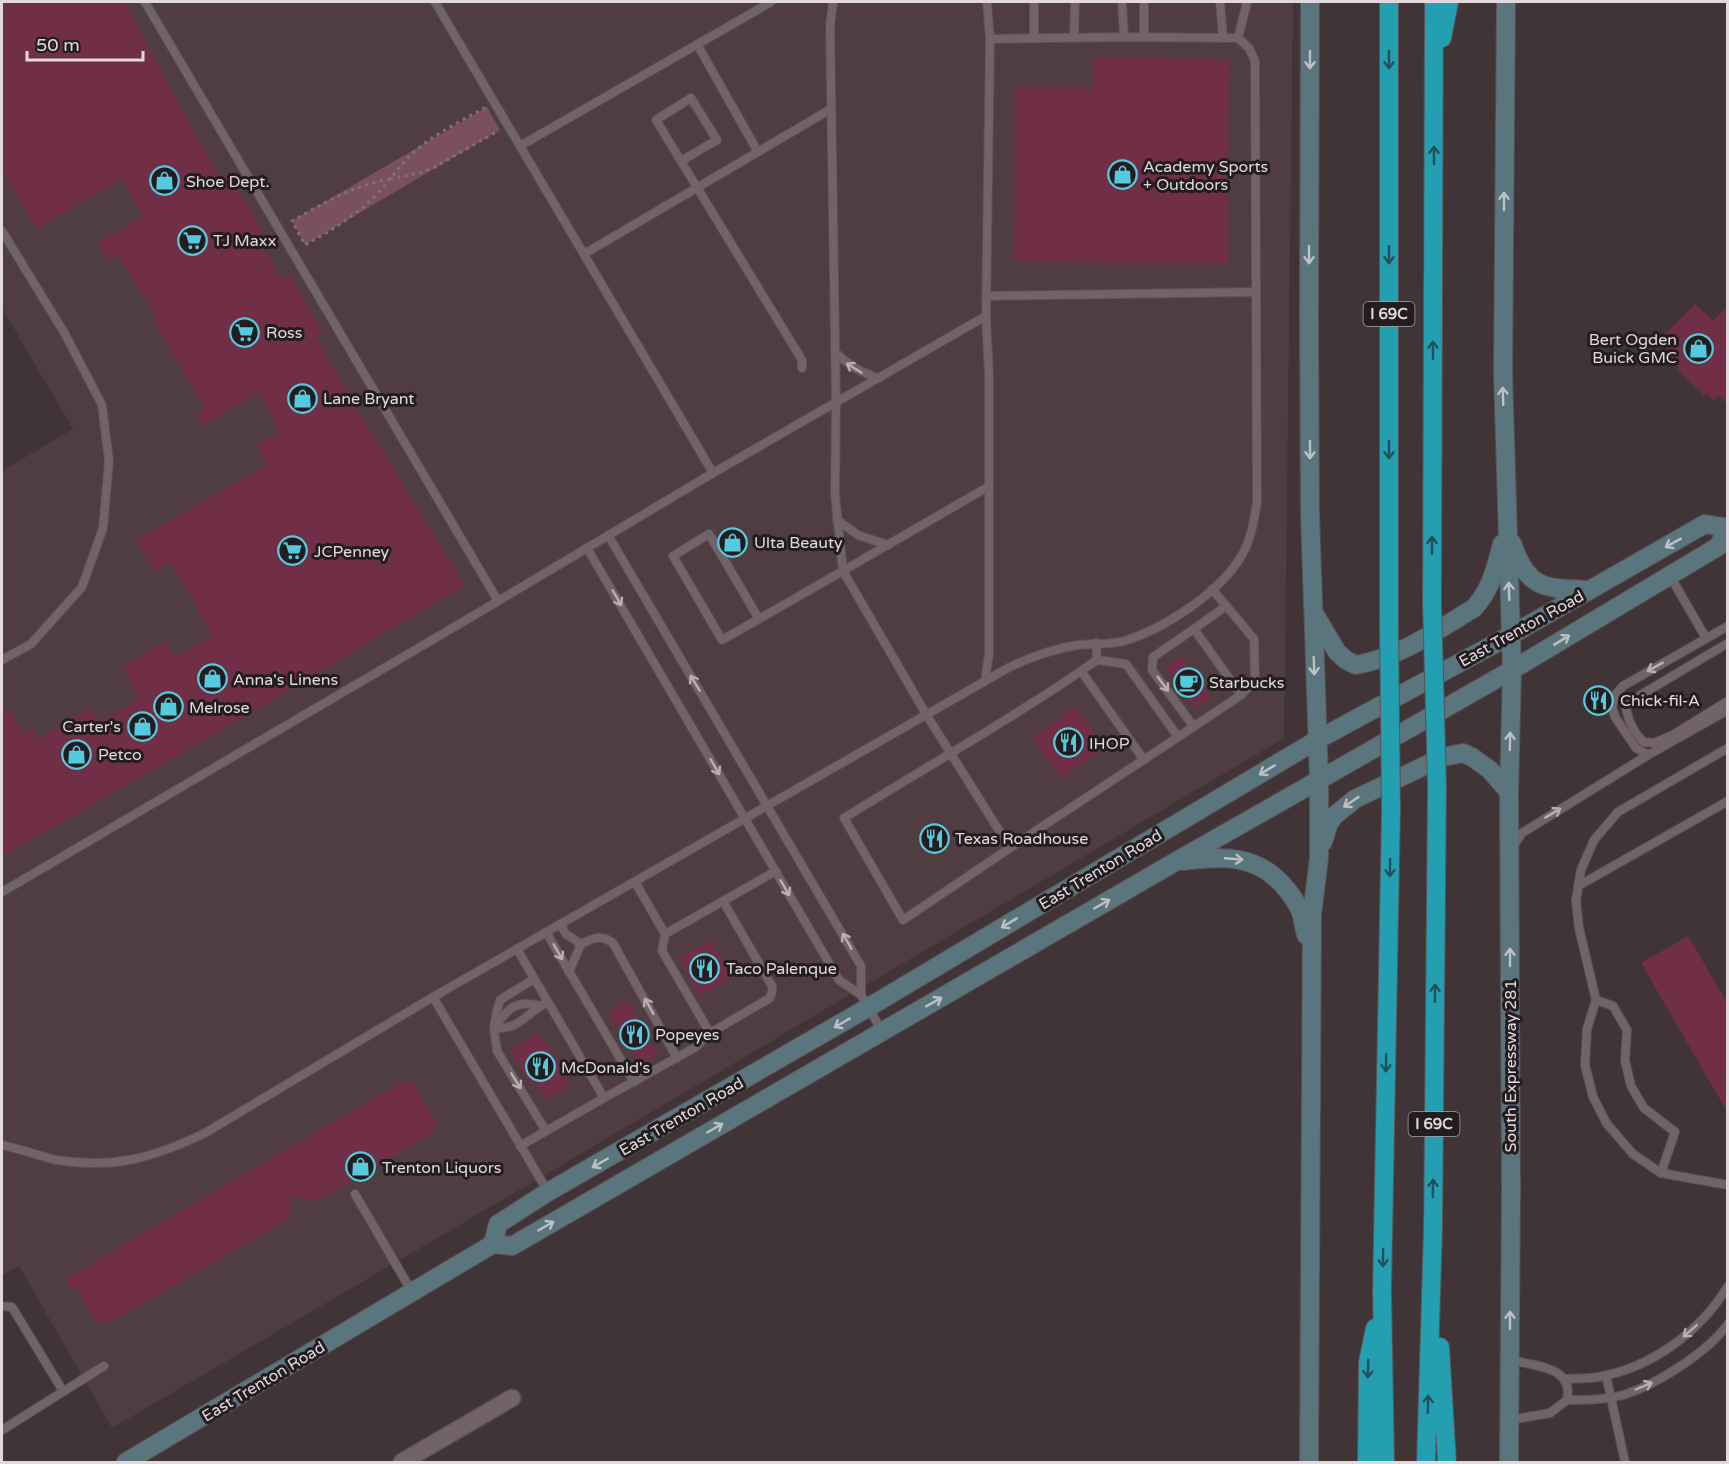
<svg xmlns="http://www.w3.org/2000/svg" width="1729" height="1464" viewBox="0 0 1729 1464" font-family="'Varela Round',sans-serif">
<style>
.built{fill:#503d42}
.green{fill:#7b505d}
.building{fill:#702f46}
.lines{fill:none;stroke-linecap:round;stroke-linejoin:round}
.lane-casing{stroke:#5b5154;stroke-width:10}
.street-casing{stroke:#5b5154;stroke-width:19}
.secondary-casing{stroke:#5b5154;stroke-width:20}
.highway-casing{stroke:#5b5154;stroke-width:20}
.path{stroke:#7c7274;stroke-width:3;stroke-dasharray:3 4.5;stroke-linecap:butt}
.lane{stroke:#716367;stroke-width:8}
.street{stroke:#716367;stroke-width:16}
.secondary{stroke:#5a757d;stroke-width:18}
.highway{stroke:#249eb1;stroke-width:18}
.highway-bridge-casing{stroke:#5b5154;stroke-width:20;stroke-linecap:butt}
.highway-bridge{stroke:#249eb1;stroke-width:18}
.oneway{stroke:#bfc0c4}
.oneway2{stroke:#235159}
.oneway3{stroke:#bab0b2}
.labels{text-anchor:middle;stroke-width:6;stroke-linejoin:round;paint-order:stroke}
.shield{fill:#231d1f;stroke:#a8a1a3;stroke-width:1.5}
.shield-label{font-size:15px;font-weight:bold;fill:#e1d9db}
.poi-label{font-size:16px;fill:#e1d9db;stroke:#231d1f;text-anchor:start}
.street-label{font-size:16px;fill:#e1d9db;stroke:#231d1f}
</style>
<rect width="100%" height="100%" fill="#403437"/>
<path class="built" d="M2,2h1291l-9,736 -761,450 -411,240 -93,-162 -17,10v-805l71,-42 -71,-121z"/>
<path class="green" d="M487,107l13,23 -195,115 -13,-24z"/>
<g class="building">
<path d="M2,2h122l72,134 25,41 7,-4 36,59 -8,4 26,43 7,-6 34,60 -7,4 42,74 107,174 -209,125 -254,147v-143l8,-5 14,24 8,-5 6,11 52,-31 9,14 40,-24 -17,-30 43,-27 9,17 39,-22 -42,-74 -16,10 -19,-32 131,-75 -11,-20 24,-14 -21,-38 -56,32 -7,-10 9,-7 -51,-84 4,-3 -39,-65 -11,4 -10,-17 45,-27 -22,-37 -85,50 -34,-60z"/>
<path d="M1092,57l137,2 -1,205 -214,-2 2,-175h77z"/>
<path d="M1695,304l18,17 15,-15v99l-10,-10 -4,5 -8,-7 -2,2 -27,-26 2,-2 -7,-7 4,-4 -17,-16z"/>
<path d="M1181,656l30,41 -17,11 -29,-41z"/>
<path d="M1075,707l30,41 -44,30 -29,-40z"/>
<path d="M1688,936l40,68v109l-87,-150z"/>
<path d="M711,940l21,37 -32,20 -22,-39z"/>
<path d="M628,1001l30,54 -18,10 -32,-53z"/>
<path d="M539,1032l32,53 -25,15 -9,-16 -5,2 -22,-36z"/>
<path d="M405,1080l8,2 23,40 -3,11 -116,68 -25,-4 -4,22 -180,105 -13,-4 -19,-33 -5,3 -6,-11z"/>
</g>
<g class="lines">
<defs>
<g id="lane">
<path d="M145,2l353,599"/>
<path d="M435,2l278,471"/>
<path d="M833,2l-3,24 6,376 -1,93 8,76 83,143 84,134 -107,72 -59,-102c84,-52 171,-101 253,-158l-1,-17"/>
<path d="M1034,2v36"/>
<path d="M1122,2l2,35"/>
<path d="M1144,2v35"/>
<path d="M1220,2l3,36"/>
<path d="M1074,38l1,-36"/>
<path d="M1238,38l9,-36"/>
<path d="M697,44l61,108"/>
<path d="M520,146l251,-144"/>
<path d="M681,161l36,-21 -26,-42 -35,22 146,240v8"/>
<path d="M2,231l63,103 37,71 7,56 -6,67 -21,59 -51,57 -29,16"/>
<path d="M584,254l247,-145"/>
<path d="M987,296l268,-4"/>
<path d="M835,352c13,13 25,20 43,26"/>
<path d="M837,520l21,15 30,10"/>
<path d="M608,535l253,431v29"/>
<path d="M587,548l252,432 22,15 21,36"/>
<path d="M1670,576l36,62"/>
<path d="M1226,606l-32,23 47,66"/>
<path d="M759,619l-50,-85 -36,22 49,84c89,-50 177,-102 266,-153"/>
<path d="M1728,626l-105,60 -8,9 -3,12 3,10 21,31 12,7 80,-45"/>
<path d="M1194,629l-41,28 -1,13 42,57"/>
<path d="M1728,643l-94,56 -8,9c3,14 7,23 17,34l11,1 19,-8 55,-34"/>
<path d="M1081,671l63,89"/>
<path d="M985,681l4,-28v-278l-3,-59 4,-277 -3,-37"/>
<path d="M1178,737l63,-42 14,-14 -1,-42 -42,-50"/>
<path d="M1728,748l-110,64 -24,28 -13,30 -5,30 3,28 17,72 -9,29 -2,36 8,32 14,27 26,30 28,19 67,12"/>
<path d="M1010,848l168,-111 -52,-73 -29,-4"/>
<path d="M1512,848l10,-15 126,-78"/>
<path d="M635,882l30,52 111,-63"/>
<path d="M1578,886l150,-85"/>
<path d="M2,892l471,-276 240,-143 273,-157"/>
<path d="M560,924l6,10 15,10"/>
<path d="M546,932l88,150"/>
<path d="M665,934l-3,17 48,82"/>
<path d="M517,949l87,149 92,-51 14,-14 60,-35 2,-6v-6l-49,-85"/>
<path d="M569,972l12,-28c12,-6 20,-10 32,-1l64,115"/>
<path d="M534,979l-34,21 -4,15 -2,14 3,22 49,80"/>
<path d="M433,997l115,195"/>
<path d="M1596,1000l17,6 14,24 -2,30 6,26 13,22 31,24 -14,41"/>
<path d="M496,1026c11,-18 23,-27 44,-20"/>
<path d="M494,1029c6,-1 14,-1 20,-4 13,-6 21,-18 34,-23"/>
<path d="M2,1145c12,3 24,6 36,10 6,1 12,4 18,5 59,9 97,-2 149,-27l228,-136 575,-329c22,-11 45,-19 70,-23 15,-2 32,0 46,-4 40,-12 97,-49 118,-86 9,-16 12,-34 15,-53l-2,-441 -6,-13 -11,-10 -114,-1 -134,2"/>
<path d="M520,1146l84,-48"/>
<path d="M355,1194l57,98"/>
<path d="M2,1306l10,1 51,84"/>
<path d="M1510,1360c25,6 64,6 57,40l-17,13 -40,7"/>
<path d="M1606,1375l19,87"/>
<path d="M1566,1379c10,-1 22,0 32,-2 53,-9 102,-45 130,-91"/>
<path d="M1567,1400c19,0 38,0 56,-5 33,-10 85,-43 105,-71"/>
<path d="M2,1430l102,-64"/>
</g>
<path id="street" d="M402,1462l110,-64"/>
<g id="secondary">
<path d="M1506,2l-3,371 9,297 -3,122 2,398 -2,272"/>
<path d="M1512,543c16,47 32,45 77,47"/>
<path d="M1314,613l23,39 9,8 10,5c44,-8 80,-34 118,-57 17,-18 22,-41 28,-64"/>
<path d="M1323,842l6,-19 5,-7 21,-17 88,-42 20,-4 9,4 18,13 19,22"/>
<path d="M1183,861c39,-5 72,-7 100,24 7,8 14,18 18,27 2,7 3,16 5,23"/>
<path d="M493,1244l5,-20 50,-32 321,-185 448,-267 194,-105 194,-111 23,4"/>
<path d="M126,1462l367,-218 19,2 663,-384 337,-192 207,-124 7,-17"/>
<path d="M1309,1462l3,-547 7,-57v-78l-9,-266 -1,-197 1,-315"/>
</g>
<g id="highway">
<path d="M1442,38l7,-36"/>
<path d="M1432,603l2,-601"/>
<path d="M1389,627v-625"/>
<path d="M1440,1347l7,115"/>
<path d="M1367,1462l1,-100 7,-34"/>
<path d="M1385,1462l-3,-172 9,-480"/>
<path d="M1426,1462l7,-234 4,-442"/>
</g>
</defs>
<use href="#lane" class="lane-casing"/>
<use href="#street" class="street-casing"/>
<use href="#secondary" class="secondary-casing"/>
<use href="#highway" class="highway-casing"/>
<g class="path">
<path d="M390,179c-36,6 -66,24 -98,42l13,24c25,-14 49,-28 69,-48 15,-14 25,-32 40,-45 21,-19 48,-31 72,-45"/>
<path d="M390,179l33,-7 12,-5 63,-36"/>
</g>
<use href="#lane" class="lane"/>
<use href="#street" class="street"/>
<use href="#secondary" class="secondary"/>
<use href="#highway" class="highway"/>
<defs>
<g id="highway-bridge">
<path d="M1432,603l5,183"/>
<path d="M1389,627l2,183"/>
</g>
</defs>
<use href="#highway-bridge" class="highway-bridge-casing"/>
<use href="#highway-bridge" class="highway-bridge"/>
</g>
<defs><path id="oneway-shaft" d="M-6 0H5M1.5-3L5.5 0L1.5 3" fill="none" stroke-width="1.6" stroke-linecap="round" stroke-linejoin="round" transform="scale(1.5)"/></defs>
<g class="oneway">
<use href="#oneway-shaft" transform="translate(1310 60) rotate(90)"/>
<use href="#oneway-shaft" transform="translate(1504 201) rotate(-90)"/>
<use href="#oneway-shaft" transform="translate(1309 255) rotate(90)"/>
<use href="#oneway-shaft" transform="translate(1503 396) rotate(-92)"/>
<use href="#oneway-shaft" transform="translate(1310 450) rotate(90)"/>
<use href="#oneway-shaft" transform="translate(1673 543) rotate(151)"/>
<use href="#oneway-shaft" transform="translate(1509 591) rotate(-92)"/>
<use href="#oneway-shaft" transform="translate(1562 640) rotate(-31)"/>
<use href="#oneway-shaft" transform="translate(1314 666) rotate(88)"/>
<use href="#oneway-shaft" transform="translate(1510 741) rotate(-89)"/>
<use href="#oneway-shaft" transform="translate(1267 770) rotate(149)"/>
<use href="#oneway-shaft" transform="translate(1351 802) rotate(146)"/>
<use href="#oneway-shaft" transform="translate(1234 859) rotate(5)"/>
<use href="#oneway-shaft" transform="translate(1102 904) rotate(-30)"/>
<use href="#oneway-shaft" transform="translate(1009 923) rotate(149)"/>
<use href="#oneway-shaft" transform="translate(1510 957) rotate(-90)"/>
<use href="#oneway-shaft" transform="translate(934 1002) rotate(-29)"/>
<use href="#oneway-shaft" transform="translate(842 1023) rotate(150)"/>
<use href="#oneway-shaft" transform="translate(715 1128) rotate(-30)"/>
<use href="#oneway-shaft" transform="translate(600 1163) rotate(150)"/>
<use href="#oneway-shaft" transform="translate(546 1226) rotate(-30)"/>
<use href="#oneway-shaft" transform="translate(1510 1320) rotate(-90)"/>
</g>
<g class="oneway2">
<use href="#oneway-shaft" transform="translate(1389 60) rotate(90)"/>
<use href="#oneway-shaft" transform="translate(1434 155) rotate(-90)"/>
<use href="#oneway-shaft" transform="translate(1389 255) rotate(90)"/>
<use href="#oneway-shaft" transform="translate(1433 350) rotate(-90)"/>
<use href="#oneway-shaft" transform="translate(1389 450) rotate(90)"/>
<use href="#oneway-shaft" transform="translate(1432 545) rotate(-90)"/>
<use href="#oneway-shaft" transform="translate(1390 868) rotate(91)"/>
<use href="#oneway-shaft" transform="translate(1435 993) rotate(-89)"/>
<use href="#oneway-shaft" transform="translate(1386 1063) rotate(91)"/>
<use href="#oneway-shaft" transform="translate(1433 1188) rotate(-89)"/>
<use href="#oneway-shaft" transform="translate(1383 1258) rotate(91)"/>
<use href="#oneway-shaft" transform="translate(1368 1369) rotate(92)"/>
<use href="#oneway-shaft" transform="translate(1428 1404) rotate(-88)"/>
</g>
<g class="oneway3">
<use href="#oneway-shaft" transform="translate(854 368) rotate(-148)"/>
<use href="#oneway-shaft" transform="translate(617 598) rotate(60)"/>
<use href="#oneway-shaft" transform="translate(1655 667) rotate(151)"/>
<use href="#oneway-shaft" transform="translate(695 683) rotate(-121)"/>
<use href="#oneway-shaft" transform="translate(1163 684) rotate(54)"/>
<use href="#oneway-shaft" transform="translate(715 767) rotate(60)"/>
<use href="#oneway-shaft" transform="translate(1553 813) rotate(-31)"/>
<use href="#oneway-shaft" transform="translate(785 888) rotate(60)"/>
<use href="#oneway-shaft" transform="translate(847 941) rotate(-120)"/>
<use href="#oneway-shaft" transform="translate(558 952) rotate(60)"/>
<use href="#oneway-shaft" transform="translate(649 1006) rotate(-119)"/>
<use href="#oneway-shaft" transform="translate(516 1081) rotate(59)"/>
<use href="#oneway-shaft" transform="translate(1690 1331) rotate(139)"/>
<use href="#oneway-shaft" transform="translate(1644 1386) rotate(-23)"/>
</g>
<defs>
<symbol id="shop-ring" viewBox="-11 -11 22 22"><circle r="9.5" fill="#231d1f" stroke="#55cade" stroke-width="1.5"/><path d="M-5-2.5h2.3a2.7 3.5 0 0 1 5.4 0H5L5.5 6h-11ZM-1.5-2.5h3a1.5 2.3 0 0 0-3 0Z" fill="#55cade"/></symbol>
<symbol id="supermarket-ring" viewBox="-11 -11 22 22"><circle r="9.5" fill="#231d1f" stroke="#55cade" stroke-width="1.5"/><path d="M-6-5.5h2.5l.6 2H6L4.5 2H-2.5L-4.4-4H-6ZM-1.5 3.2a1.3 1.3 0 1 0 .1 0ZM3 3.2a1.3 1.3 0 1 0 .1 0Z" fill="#55cade"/></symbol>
<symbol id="cafe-ring" viewBox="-11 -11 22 22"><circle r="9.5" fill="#231d1f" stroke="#55cade" stroke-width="1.5"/><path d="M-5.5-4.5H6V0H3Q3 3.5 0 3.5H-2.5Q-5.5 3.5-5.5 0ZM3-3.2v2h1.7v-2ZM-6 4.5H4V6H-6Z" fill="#55cade"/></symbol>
<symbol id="restaurant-ring" viewBox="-11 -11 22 22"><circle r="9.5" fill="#231d1f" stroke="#55cade" stroke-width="1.5"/><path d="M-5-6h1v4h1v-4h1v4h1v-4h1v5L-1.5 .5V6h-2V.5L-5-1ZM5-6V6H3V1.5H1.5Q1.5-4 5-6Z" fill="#55cade"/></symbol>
</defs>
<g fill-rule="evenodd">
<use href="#shop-ring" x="1106" y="158" width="33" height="33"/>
<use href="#shop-ring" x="148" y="164" width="33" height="33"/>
<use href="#supermarket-ring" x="176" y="224" width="33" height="33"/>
<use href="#supermarket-ring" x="228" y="316" width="33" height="33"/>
<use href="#shop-ring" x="1682" y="332" width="33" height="33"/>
<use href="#shop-ring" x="286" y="382" width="33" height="33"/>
<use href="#shop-ring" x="716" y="526" width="33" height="33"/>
<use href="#supermarket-ring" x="276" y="534" width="33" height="33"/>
<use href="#shop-ring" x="196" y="662" width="33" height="33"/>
<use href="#cafe-ring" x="1172" y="666" width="33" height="33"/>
<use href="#restaurant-ring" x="1582" y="684" width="33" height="33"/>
<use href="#shop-ring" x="152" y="690" width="33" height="33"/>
<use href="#shop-ring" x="126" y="710" width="33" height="33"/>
<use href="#restaurant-ring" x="1052" y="726" width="33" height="33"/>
<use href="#shop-ring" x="60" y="738" width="33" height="33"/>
<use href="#restaurant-ring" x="918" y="822" width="33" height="33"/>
<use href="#restaurant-ring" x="688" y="952" width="33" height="33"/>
<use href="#restaurant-ring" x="618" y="1018" width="33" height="33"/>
<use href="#restaurant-ring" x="524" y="1050" width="33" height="33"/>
<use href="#shop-ring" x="344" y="1150" width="33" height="33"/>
</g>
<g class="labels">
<g class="shield">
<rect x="1363.5" y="302" width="51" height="24" rx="4.5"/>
<rect x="1408.5" y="1112" width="51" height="24" rx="4.5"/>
</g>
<g class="shield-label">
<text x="1389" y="319">I 69C</text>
<text x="1434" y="1129">I 69C</text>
</g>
<g class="poi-label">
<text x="1143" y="172">Academy Sports<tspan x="1143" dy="18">+ Outdoors</tspan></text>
<text x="186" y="187">Shoe Dept.</text>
<text x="213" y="246">TJ Maxx</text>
<text x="266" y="338">Ross</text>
<text x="1677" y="345" text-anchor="end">Bert Ogden<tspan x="1677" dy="18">Buick GMC</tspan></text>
<text x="323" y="404">Lane Bryant</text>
<text x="754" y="548">Ulta Beauty</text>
<text x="314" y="557">JCPenney</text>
<text x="233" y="685">Anna's Linens</text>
<text x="1209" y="688">Starbucks</text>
<text x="1620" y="706">Chick-fil-A</text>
<text x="189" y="713">Melrose</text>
<text x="121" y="732" text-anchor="end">Carter's</text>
<text x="1089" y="749">IHOP</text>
<text x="98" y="760">Petco</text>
<text x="955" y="844">Texas Roadhouse</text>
<text x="726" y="974">Taco Palenque</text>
<text x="655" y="1040">Popeyes</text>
<text x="561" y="1073">McDonald's</text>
<text x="382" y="1173">Trenton Liquors</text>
</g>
<g class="street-label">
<text transform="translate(1521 628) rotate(-29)" y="6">East Trenton Road</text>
<text transform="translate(1100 869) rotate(-31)" y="6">East Trenton Road</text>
<text transform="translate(1510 1066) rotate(-90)" y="6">South Expressway 281</text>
<text transform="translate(681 1116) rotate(-30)" y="6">East Trenton Road</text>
<text transform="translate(263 1381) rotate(-31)" y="6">East Trenton Road</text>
</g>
</g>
<rect width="1729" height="1464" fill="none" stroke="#e1d9db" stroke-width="6"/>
<path d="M27 51v9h116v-9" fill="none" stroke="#e1d9db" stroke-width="3"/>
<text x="36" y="51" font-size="18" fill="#e1d9db" stroke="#231d1f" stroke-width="4.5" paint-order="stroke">50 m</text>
</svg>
